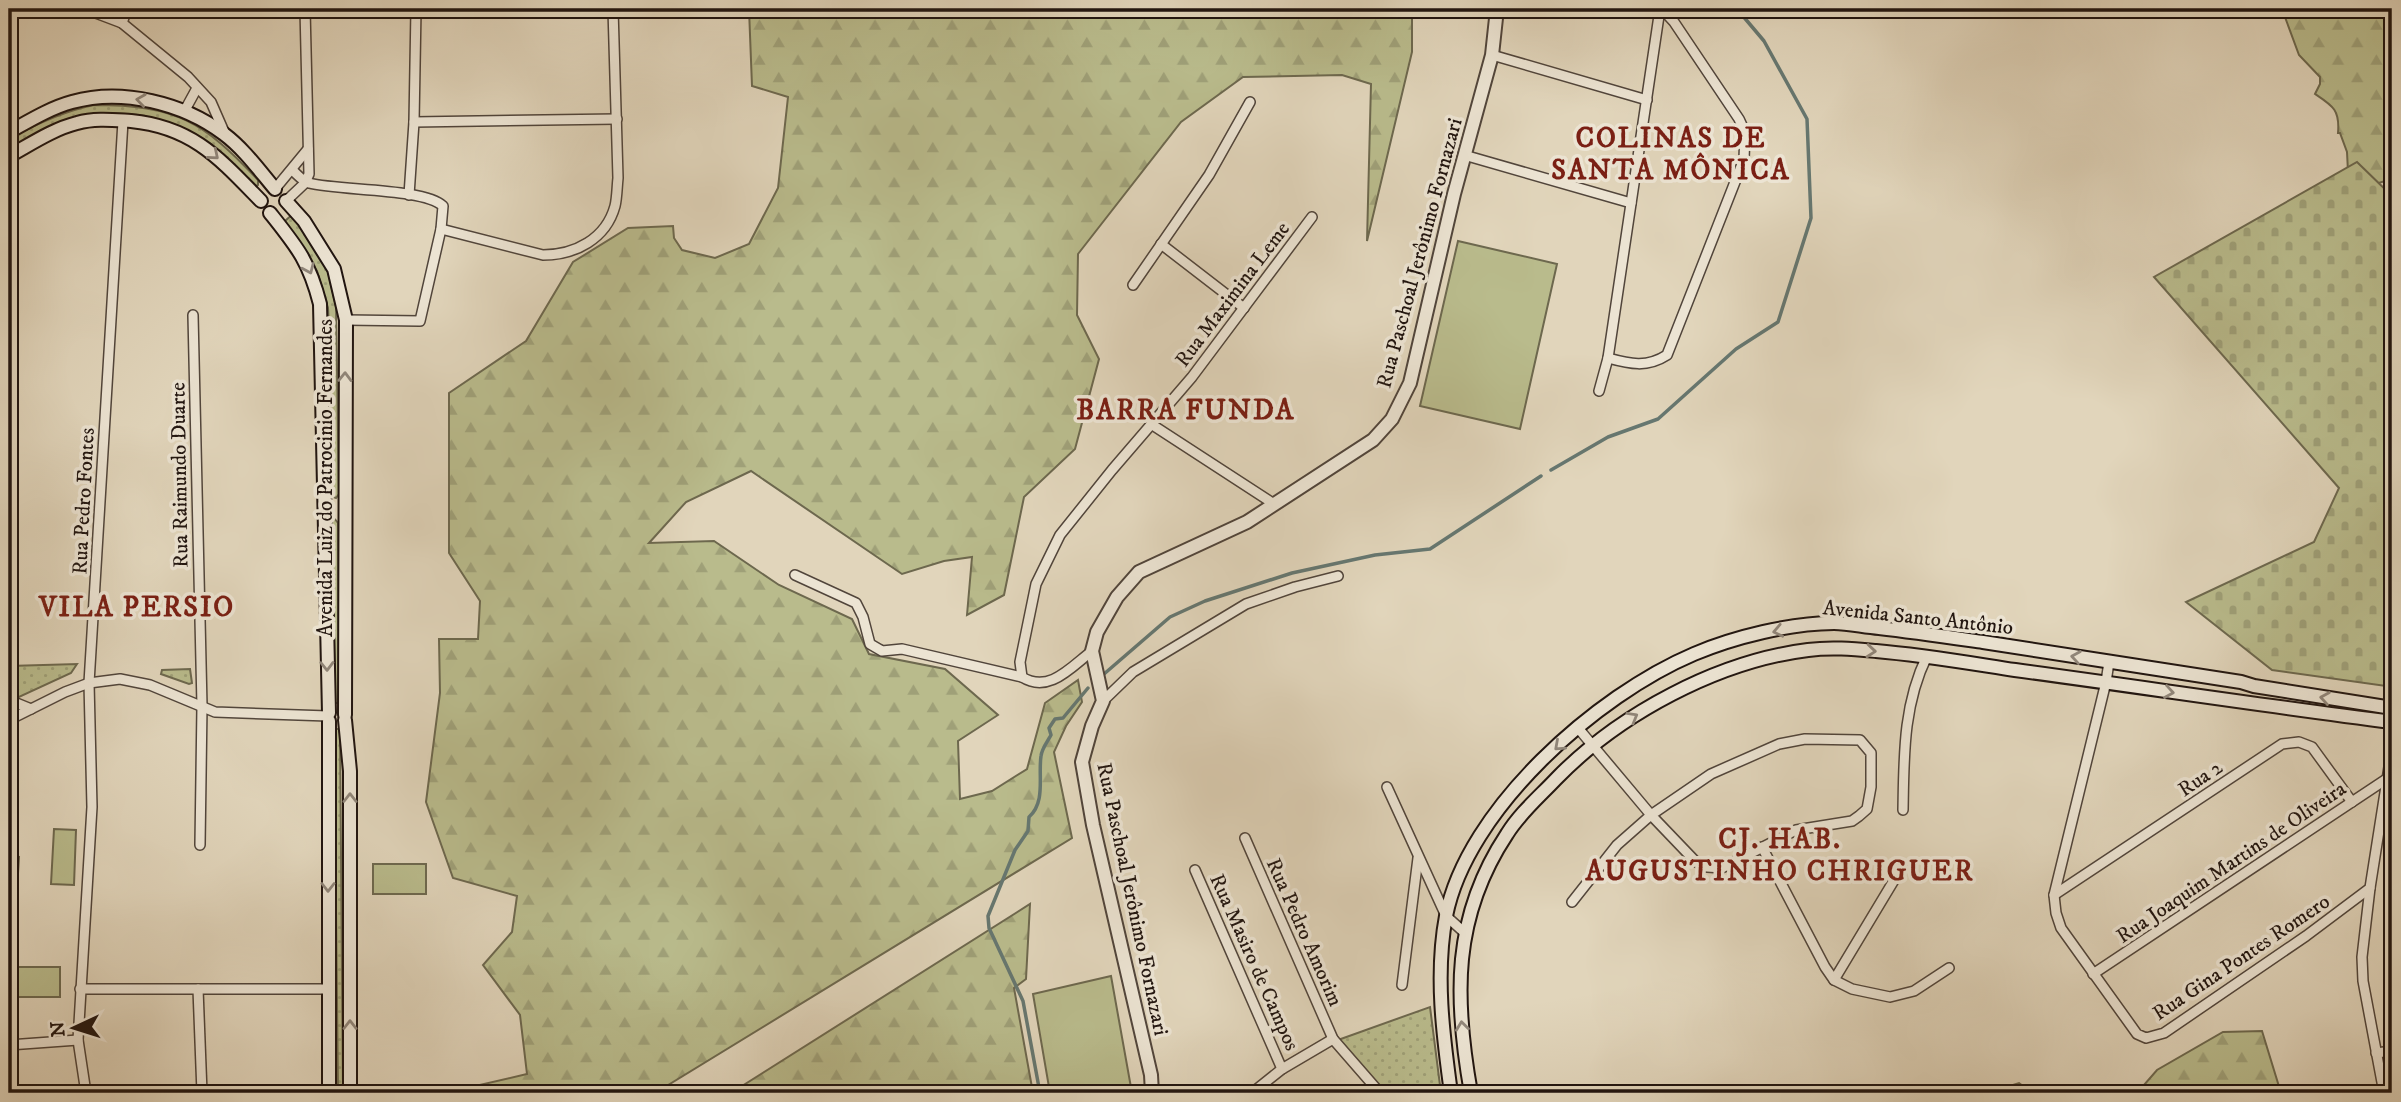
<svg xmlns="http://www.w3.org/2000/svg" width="2401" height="1102" viewBox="0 0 2401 1102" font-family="'IM FELL DW Pica',serif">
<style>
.green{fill:url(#green-dots);stroke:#6d684e;stroke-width:2}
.forest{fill:url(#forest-firs);stroke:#6d684e;stroke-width:2}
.cemetery{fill:url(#cemetery-stones);stroke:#6d684e;stroke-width:2}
.pitch{fill:#b9bb8c;stroke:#6d684e;stroke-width:2}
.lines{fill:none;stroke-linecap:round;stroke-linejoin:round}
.stream{stroke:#667770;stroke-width:3.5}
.minor-casing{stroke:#51453b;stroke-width:12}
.tertiary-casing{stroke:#51453b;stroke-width:16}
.secondary-casing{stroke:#211510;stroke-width:16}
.minor{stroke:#ece4d3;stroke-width:9}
.tertiary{stroke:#ece4d3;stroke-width:12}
.secondary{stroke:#ece4d3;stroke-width:12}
.oneway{stroke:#91877b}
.labels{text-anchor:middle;stroke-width:7;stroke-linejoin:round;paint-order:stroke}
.street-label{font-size:21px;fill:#211510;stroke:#ece4d3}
.district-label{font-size:28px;font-weight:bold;letter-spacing:2px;fill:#7a1f14;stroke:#ece4d3}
</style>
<defs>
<pattern id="green-dots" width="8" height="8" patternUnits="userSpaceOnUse" patternTransform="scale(1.75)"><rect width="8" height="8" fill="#b9bb8c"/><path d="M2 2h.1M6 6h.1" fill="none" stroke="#9fa078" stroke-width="1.8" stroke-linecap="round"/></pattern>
<pattern id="forest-firs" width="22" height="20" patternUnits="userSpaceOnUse" patternTransform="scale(1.75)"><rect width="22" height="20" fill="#b9bb8c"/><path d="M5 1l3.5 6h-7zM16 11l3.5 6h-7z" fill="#9fa078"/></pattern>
<pattern id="cemetery-stones" width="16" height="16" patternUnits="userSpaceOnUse" patternTransform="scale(1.75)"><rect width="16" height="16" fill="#b9bb8c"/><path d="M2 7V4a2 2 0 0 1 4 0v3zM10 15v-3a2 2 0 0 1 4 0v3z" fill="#9fa078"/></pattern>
</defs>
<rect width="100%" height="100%" fill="#e1d5bb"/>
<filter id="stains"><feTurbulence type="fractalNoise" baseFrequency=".00286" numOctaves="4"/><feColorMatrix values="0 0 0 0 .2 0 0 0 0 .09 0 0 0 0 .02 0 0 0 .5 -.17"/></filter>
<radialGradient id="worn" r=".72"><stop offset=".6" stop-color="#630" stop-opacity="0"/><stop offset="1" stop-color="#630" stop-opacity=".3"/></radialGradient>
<g class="green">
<path d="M94,105c82,0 109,16 164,75v5l-3,2 -93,-66 -23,-6 -27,-2 -31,2 -18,7 -54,28v-11c27,-15 55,-28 85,-34z"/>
<path d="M293,214l20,28 15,30 8,35 3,187 -3,4 -7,-3 -2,-84 4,-47 -3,-56 -11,-37 -32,-50z"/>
<path d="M334,518l4,5 1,180h-4l-3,-181z"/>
<path d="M77,664l-6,9 -52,24 -10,-3v-28z"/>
<path d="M190,669l2,14 -3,1 -28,-10 1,-4z"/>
<path d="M334,729h5l1,4 3,360h-5z"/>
<path d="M1430,1007l11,86h-57l-46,-53z"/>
</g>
<g class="forest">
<path d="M749,9h663v43l-45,189 4,-157 -29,-9 -99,2 -62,45 -103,132 -1,61 22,44 -24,90 -51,48 -20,98 -37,20 5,-58 -28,4 -42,13 -151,-103 -65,31 -37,41 65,-2 65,44 73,34 17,35 76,15 53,46 -40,26 2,58 32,-8 35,-22 18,-66 33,-23 4,22 -16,24 -12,26 18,86 -417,255h-210l82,-19 -7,-59 -37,-50 29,-33 5,-36 -64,-18 -27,-76 14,-109 -1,-54h39l2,-38 -31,-48v-160l77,-52 47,-79 55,-34 45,-2 1,12 8,12 33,8 34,-14 29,-56 10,-91 -36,-11z"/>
<path d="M2282,9h110v170l-20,6 -24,-13 -1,-20 -7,-19h-2c2,-23 -5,-27 -23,-39l5,-10v-7l-21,-22z"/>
<path d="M1030,904l-4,75 -12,9 19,105h-302z"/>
<path d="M2262,1031l19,62h-144l20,-23 66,-38z"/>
<path d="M2019,1083l13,10h-45z"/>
</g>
<path class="cemetery" d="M2357,162l35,34v488l-6,2 -114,-16 -86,-68 128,-60 25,-54 -185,-211z"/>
<g class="pitch">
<path d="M1458,241l99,23 -37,165 -100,-23z"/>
<path d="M54,829l22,1 -2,55 -23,-1z"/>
<path d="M9,856l10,1 -5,82h-5z"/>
<rect x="373" y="864" width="53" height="30"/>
<rect x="12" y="967" width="48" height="30"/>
<path d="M1111,976l21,117h-82l-17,-99z"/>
</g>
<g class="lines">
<g class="stream">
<path d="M1551,470l57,-33 50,-18 78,-70 42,-27 33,-104 -4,-99 -43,-78 -27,-32"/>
<path d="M1104,674l66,-57 35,-16 87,-28 83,-18 55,-6 111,-73"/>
<path d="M1040,1093l-17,-92 -34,-73 -1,-12 27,-66 13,-19 1,-14c17,-15 9,-41 12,-61 1,-8 7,-15 10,-21l-2,-7 6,-9 8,-1 25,-30"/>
</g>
<defs>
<g id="minor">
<path d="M85,9l37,14 66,54 23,25 14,32"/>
<path d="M122,23l5,-14"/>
<path d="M1492,55l155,45"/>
<path d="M185,110l12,-22"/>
<path d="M414,122l203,-3"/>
<path d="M1464,155l167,48"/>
<path d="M292,170c5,4 11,12 17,13 30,8 115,5 134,23l-2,23 -21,92 -74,-1"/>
<path d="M275,189l33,-40"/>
<path d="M409,195l5,-73 2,-113"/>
<path d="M286,201l19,-18 4,-9 -4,-165"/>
<path d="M441,229l102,26c32,0 63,-16 72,-49 2,-8 2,-19 3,-28l-5,-169"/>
<path d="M1161,244l83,64"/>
<path d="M1133,285l76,-110 41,-73"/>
<path d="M193,315l9,391 -2,139"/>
<path d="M1608,358c22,6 39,10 59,-3l77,-196 1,-27 -6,-13 -65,-97 -12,-13"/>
<path d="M1599,391l9,-33 52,-349"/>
<path d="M1151,424l123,80"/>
<path d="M795,575l61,28 7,14 7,27 12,7 20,-2 120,28"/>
<path d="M1092,651c-21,16 -43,43 -70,26l-2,-15 16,-78 24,-49 52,-65 80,-93 120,-160"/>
<path d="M2109,662l-3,20 -52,213 2,18 5,15 76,106 9,4 18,-5 142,-97 64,-48 22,-140"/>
<path d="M9,700l22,9"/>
<path d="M1103,701l30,-29 113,-68 49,-17 43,-11"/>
<path d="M9,720l56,-28 24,-9 31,-4 30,6 65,27 113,4"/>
<path d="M1387,787l59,129 19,17"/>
<path d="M1903,810c1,-54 0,-105 24,-154"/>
<path d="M1245,838l88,201 47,54"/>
<path d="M1762,847l63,120 9,13 18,9 38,8 24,-6 35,-23"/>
<path d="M1195,870l87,199"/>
<path d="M2370,888l-8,69 1,24 21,112"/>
<path d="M2054,895l228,-151 17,-2 13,5 40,55"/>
<path d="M1572,902l45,-57 34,-30 60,-41 68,-30 26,-5 55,1 11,13v34l-4,22 -8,7 -7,5 -56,9 -74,38 -15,-1 -11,-5 -45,-47 -73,-87"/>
<path d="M2093,974l295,-196"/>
<path d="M1834,980l68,-113"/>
<path d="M1402,985l16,-127"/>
<path d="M80,989h249"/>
<path d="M198,989l4,104"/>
<path d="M9,1045l69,-5"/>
<path d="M2376,1053l16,-2"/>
<path d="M86,1093l-8,-53 14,-233 -3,-124 34,-562"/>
<path d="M1252,1093l30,-24 51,-30"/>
</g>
<path id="tertiary" d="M1152,1093l-1,-18 -58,-250 -11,-63 10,-36 11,-25 -11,-50 5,-19 20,-35 22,-25 108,-50 126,-82 19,-21 18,-36 44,-189 38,-139 5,-46"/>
<g id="secondary">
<path d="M9,132c20,-11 41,-24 63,-30 50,-14 111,1 152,32 20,15 35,36 51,55"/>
<path d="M9,156c22,-12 44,-27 68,-33 18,-5 36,-3 54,-2 62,6 89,38 130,80"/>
<path d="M286,201l18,20 30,48 12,51 -1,395"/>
<path d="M270,213c27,34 39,48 50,91l9,409"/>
<path d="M345,720l5,51v322"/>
<path d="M329,721v372"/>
<path d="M1451,1093c-8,-58 -16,-119 -5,-177 21,-107 151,-221 248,-262 40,-17 97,-31 140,-31 15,0 30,4 45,5 35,4 69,9 104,14 86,13 172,27 258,40l13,4 138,22"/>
<path d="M1471,1093c-17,-95 -19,-176 36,-259 13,-21 32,-37 49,-55 63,-65 162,-118 252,-129 23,-3 45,-1 68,1 47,4 93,12 139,19 126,17 251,36 377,52"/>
</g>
</defs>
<use href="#minor" class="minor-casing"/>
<use href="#tertiary" class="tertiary-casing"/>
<use href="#secondary" class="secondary-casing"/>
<use href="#minor" class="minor"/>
<use href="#tertiary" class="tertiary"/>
<use href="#secondary" class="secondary"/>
</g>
<defs><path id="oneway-chevron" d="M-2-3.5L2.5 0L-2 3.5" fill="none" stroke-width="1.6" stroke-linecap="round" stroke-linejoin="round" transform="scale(1.75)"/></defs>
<g class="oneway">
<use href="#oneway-chevron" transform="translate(141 100) rotate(-172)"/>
<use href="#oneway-chevron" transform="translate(214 155) rotate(40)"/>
<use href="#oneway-chevron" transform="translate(309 269) rotate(66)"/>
<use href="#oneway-chevron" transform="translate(345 377) rotate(-89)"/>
<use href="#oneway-chevron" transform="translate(1778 631) rotate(168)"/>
<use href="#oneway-chevron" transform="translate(1871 651) rotate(5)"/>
<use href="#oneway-chevron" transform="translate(2076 657) rotate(-171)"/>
<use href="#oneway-chevron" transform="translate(327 666) rotate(89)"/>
<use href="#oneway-chevron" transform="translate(2169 692) rotate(9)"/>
<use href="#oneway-chevron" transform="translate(2325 698) rotate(-171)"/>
<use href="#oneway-chevron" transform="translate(1633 717) rotate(-30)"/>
<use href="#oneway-chevron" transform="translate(1559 746) rotate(138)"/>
<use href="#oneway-chevron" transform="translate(350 798) rotate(-90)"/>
<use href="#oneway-chevron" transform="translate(328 887) rotate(90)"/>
<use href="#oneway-chevron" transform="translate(350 1025) rotate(-90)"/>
<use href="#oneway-chevron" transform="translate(1462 1026) rotate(-97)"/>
</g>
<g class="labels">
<g class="street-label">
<text transform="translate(1419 253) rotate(-75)" y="7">Rua Paschoal Jerônimo Fornazari</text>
<text transform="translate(1232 294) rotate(-53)" y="7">Rua Maximina Leme</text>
<text transform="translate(179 475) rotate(-91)" y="7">Rua Raimundo Duarte</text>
<text transform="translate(325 478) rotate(-90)" y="7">Avenida Luiz do Patrocinio Fernandes</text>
<text transform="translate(83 501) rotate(-87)" y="7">Rua Pedro Fontes</text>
<text transform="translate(1918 617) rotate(6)" y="7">Avenida Santo Antônio</text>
<text transform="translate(2200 778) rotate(-34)" y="7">Rua 2</text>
<text transform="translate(2231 862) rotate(-34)" y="7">Rua Joaquim Martins de Oliveira</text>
<text transform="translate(1133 899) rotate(78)" y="7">Rua Paschoal Jerônimo Fornazari</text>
<text transform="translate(1305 932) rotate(66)" y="7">Rua Pedro Amorim</text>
<text transform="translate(2241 957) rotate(-34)" y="7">Rua Gina Pontes Romero</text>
<text transform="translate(1255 962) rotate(66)" y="7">Rua Masiro de Campos</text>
</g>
<g class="district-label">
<text x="1671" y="147">COLINAS DE<tspan x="1671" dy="32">SANTA MÔNICA</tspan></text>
<text x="1186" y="419">BARRA FUNDA</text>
<text x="137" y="616">VILA PERSIO</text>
<text x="1780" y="848">CJ. HAB.<tspan x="1780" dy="32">AUGUSTINHO CHRIGUER</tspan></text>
</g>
</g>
<rect width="2401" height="1102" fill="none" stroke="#e1d5bb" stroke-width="35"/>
<rect x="10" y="10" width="2380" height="1081" fill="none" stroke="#211510" stroke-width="3.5"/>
<rect x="18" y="18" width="2366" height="1067" fill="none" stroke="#211510" stroke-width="2"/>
<g transform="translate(74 1028) rotate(266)" stroke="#ece4d3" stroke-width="5" paint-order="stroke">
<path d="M0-5L12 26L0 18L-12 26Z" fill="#211510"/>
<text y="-10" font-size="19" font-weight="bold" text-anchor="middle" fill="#211510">N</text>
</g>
<rect width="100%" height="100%" filter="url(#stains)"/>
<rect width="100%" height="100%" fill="url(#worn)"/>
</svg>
